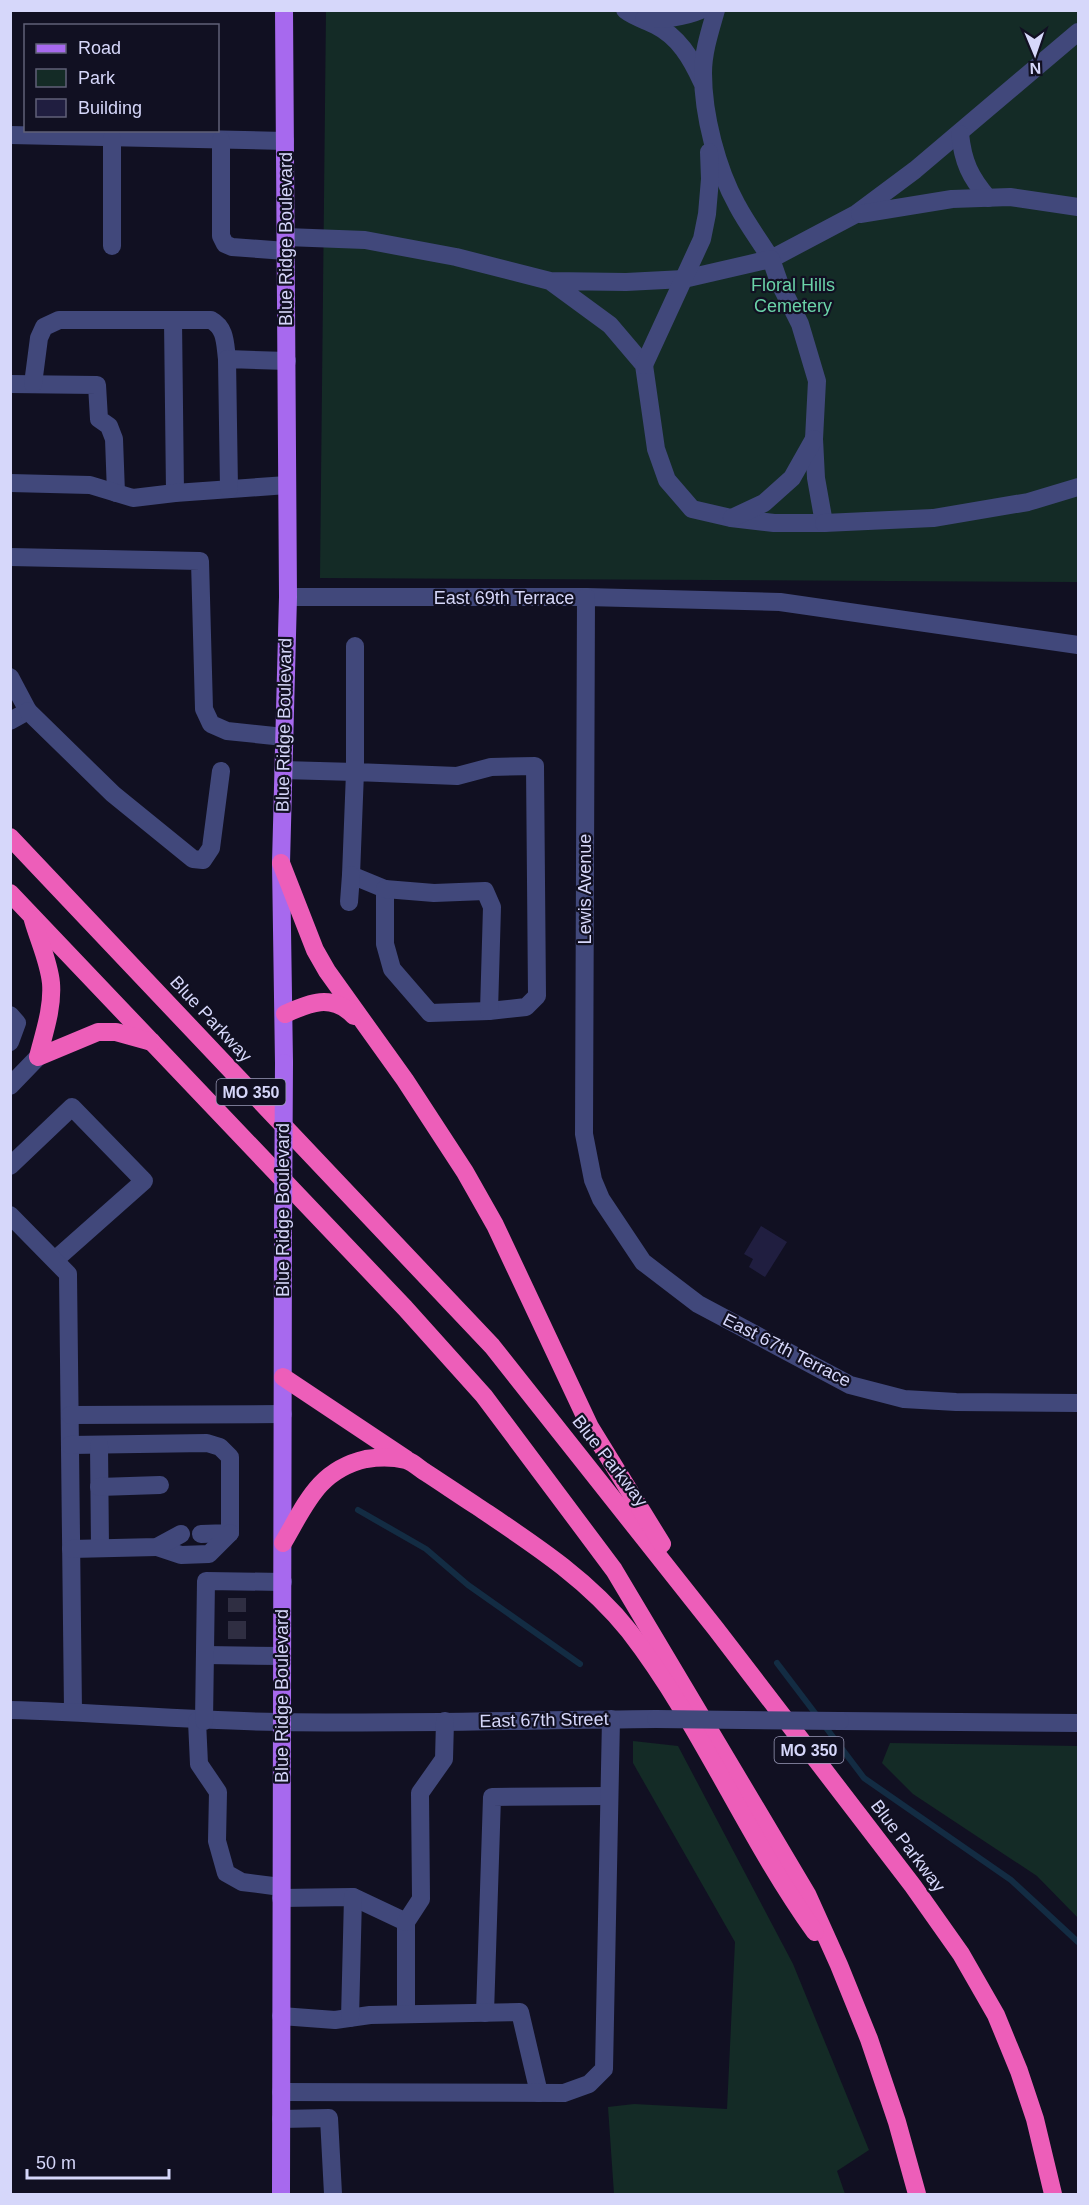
<svg xmlns="http://www.w3.org/2000/svg" width="1089" height="2205" viewBox="0 0 1089 2205" font-family="Helvetica,sans-serif">
<style>
.green{fill:#142b26}
.lines{fill:none;stroke-linecap:round;stroke-linejoin:round}
.stream{stroke:#132c43;stroke-width:6}
.building{fill:#201e40}
.minor-tunnel{stroke:#2f2e42;stroke-width:18;stroke-dasharray:18 9;stroke-linecap:butt}
.minor{stroke:#41487b;stroke-width:18}
.major{stroke:#a769ee;stroke-width:18}
.highway{stroke:#ed5eb9;stroke-width:18}
.minor-bridge{stroke:#41487b;stroke-width:18}
.major-bridge{stroke:#a769ee;stroke-width:18}
.labels{text-anchor:middle;stroke-width:4.5;stroke-linejoin:round;paint-order:stroke}
.shield{fill:#111022;stroke:#9b9bb9;stroke-width:1.5}
.shield-label{font-size:16px;font-weight:bold;fill:#d6d7fa}
.street-label{font-size:18px;fill:#d6d7fa;stroke:#111022}
.park-label{font-size:18px;fill:#6ad2a8;stroke:#111022}
</style>
<rect width="100%" height="100%" fill="#111022"/>
<g class="green">
<path d="M326,11h752v571l-758,-4z"/>
<path d="M633,1741l45,5 115,218 76,186 -32,21 8,23h-231l-6,-87 26,-3 93,5 8,-167 -102,-179z"/>
<path d="M890,1743l188,3v172l-41,-42 -124,-82 -31,-31z"/>
</g>
<g class="lines">
<g class="stream">
<path d="M358,1510l68,39 42,36 112,79"/>
<path d="M777,1663l41,54"/>
<path d="M824,1725l40,53 147,102 67,62"/>
</g>
</g>
<path class="building" d="M761,1226l26,16 -22,35 -16,-10 4,-8 -9,-5z"/>
<g class="lines">
<path class="minor-tunnel" d="M237,1639v-41"/>
<g class="minor">
<path d="M625,10c9,7 20,10 30,15 24,12 36,33 47,57"/>
<path d="M716,10c-6,21 -13,42 -13,63 0,42 14,96 34,132 10,19 23,36 34,54l85,-45 59,-44 163,-138"/>
<path d="M644,19c20,0 38,-1 57,-9"/>
<path d="M960,134c3,28 10,43 28,64"/>
<path d="M10,135l275,6"/>
<path d="M112,138v108"/>
<path d="M221,140v96l4,8 7,3 54,4"/>
<path d="M860,214l92,-15 58,-2 68,10"/>
<path d="M286,237l79,3 91,17 94,24 60,44 34,40 12,84 11,31 25,29 39,9 43,5h50l-8,-45 -2,-39 3,-58 -17,-57 -21,-42 -8,-23 -87,20 -58,3 -76,-1"/>
<path d="M173,320l2,173"/>
<path d="M644,365l58,-126 5,-25 3,-35 -1,-27"/>
<path d="M10,384l87,1 2,34 10,7 5,13 2,54"/>
<path d="M33,384l6,-46 5,-11 15,-7h152c15,8 14,24 16,39"/>
<path d="M10,483l80,2 43,13 42,-5 112,-8"/>
<path d="M229,489l-2,-130 60,2"/>
<path d="M732,518l32,-15 28,-25 22,-39"/>
<path d="M824,523l109,-5 95,-16 50,-15"/>
<path d="M10,557l190,4 4,148 7,15 16,7 57,6"/>
<path d="M288,597h298l194,5 298,43"/>
<path d="M586,597l-2,537 9,46 8,19 42,63 55,42 152,81 54,14 52,3 122,1"/>
<path d="M10,677l18,34 -18,10"/>
<path d="M28,711l85,83 80,65 10,1 8,-12 10,-77"/>
<path d="M283,770l72,2 -4,103 34,14v55l7,25 38,44 59,-2 37,-4 11,-11 -2,-230 -44,1 -34,9 -102,-4v-126"/>
<path d="M385,889l49,4 51,-2 7,16 -3,104"/>
<path d="M349,902l2,-27"/>
<path d="M10,1015l7,8 -7,19"/>
<path d="M10,1086l28,-29"/>
<path d="M10,1166l62,-59 72,74 -88,78"/>
<path d="M10,1215l58,59 5,437"/>
<path d="M70,1415l213,-1"/>
<path d="M70,1445l137,-2 13,4 10,10v76l-29,1"/>
<path d="M99,1445l1,103"/>
<path d="M99,1487l61,-2"/>
<path d="M157,1547l24,8 28,-1 21,-21"/>
<path d="M71,1549l86,-2 24,-13"/>
<path d="M205,1655l77,1"/>
<path d="M10,1710c90,2 179,11 269,12 125,2 252,-2 377,-3"/>
<path d="M197,1721l2,43 19,28 -1,49 9,32 16,9 39,5"/>
<path d="M204,1721l2,-140 77,1"/>
<path d="M840,1721l238,2"/>
<path d="M281,1898l72,-1 53,25v92"/>
<path d="M406,1922l15,-23 -1,-106 24,-34 1,-38"/>
<path d="M485,2013l7,-216 117,-1"/>
<path d="M281,2016l54,4 35,-5 150,-3 19,81"/>
<path d="M350,2018l3,-121"/>
<path d="M281,2092l283,1 25,-9 15,-15 7,-350"/>
<path d="M281,2119l48,-1 4,76"/>
</g>
<g class="major">
<path d="M284,1063l-3,-200 7,-266 -4,-587"/>
<path d="M281,2194l2,-964"/>
</g>
<g class="highway">
<path d="M10,837l482,509 224,283 197,257 48,68 35,61 23,56 16,48 18,75"/>
<path d="M281,863l34,87 12,21 78,109 60,92 30,53 95,202 72,117"/>
<path d="M10,893l395,415 79,88 130,174 193,324 32,71 30,74 28,83 20,72"/>
<path d="M33,920c6,21 16,42 18,63 2,25 -7,50 -13,74l60,-25h18l36,10"/>
<path d="M285,1014c24,-11 47,-21 69,2"/>
<path d="M283,1377l123,82"/>
<path d="M283,1543c23,-39 35,-73 83,-84 12,-2 28,-2 40,1 7,2 14,9 19,12 17,11 33,22 50,33 55,37 112,73 154,126 72,93 117,205 186,301"/>
</g>
<path class="minor-bridge" d="M656,1719l184,2"/>
<path class="major-bridge" d="M283,1230l1,-167"/>
</g>
<g class="labels">
<g class="shield">
<rect x="216.5" y="1079" width="69" height="26" rx="4.5"/>
<rect x="774.5" y="1737" width="69" height="26" rx="4.5"/>
</g>
<g class="shield-label">
<text x="251" y="1098">MO 350</text>
<text x="809" y="1756">MO 350</text>
</g>
<g class="street-label">
<text transform="translate(286 239) rotate(-90)" y="6">Blue Ridge Boulevard</text>
<text x="504" y="604">East 69th Terrace</text>
<text transform="translate(284 725) rotate(-89)" y="6">Blue Ridge Boulevard</text>
<text transform="translate(585 889) rotate(-90)" y="6">Lewis Avenue</text>
<text transform="translate(211 1019) rotate(47)" y="6">Blue Parkway</text>
<text transform="translate(283 1210) rotate(-90)" y="6">Blue Ridge Boulevard</text>
<text transform="translate(787 1350) rotate(27)" y="6">East 67th Terrace</text>
<text transform="translate(610 1461) rotate(52)" y="6">Blue Parkway</text>
<text transform="translate(282 1696) rotate(-90)" y="6">Blue Ridge Boulevard</text>
<text transform="translate(544 1720) rotate(-1)" y="6">East 67th Street</text>
<text transform="translate(908 1846) rotate(53)" y="6">Blue Parkway</text>
</g>
<g class="park-label">
<text x="793" y="291">Floral Hills<tspan x="793" dy="21">Cemetery</tspan></text>
</g>
</g>
<rect width="1089" height="2205" fill="none" stroke="#d6d7fa" stroke-width="24"/>
<rect x="24" y="24" width="195" height="108" fill="#111022" stroke="#606078" stroke-width="1.5"/>
<rect x="36" y="44" width="30" height="9" fill="#a769ee" stroke="#606078" stroke-width="1.5"/>
<text x="78" y="54" font-size="18" fill="#d6d7fa">Road</text>
<rect x="36" y="69" width="30" height="18" fill="#142b26" stroke="#606078" stroke-width="1.5"/>
<text x="78" y="84" font-size="18" fill="#d6d7fa">Park</text>
<rect x="36" y="99" width="30" height="18" fill="#201e40" stroke="#606078" stroke-width="1.5"/>
<text x="78" y="114" font-size="18" fill="#d6d7fa">Building</text>
<g transform="translate(1035 54) rotate(178)" stroke="#111022" stroke-width="4.5" paint-order="stroke">
<path d="M0-4.5L10 22L0 15L-10 22Z" fill="#d6d7fa"/>
<text y="-9" font-size="16" font-weight="bold" text-anchor="middle" fill="#d6d7fa">N</text>
</g>
<path d="M27 2169v9h142v-9" fill="none" stroke="#d6d7fa" stroke-width="3"/>
<text x="36" y="2169" font-size="18" fill="#d6d7fa" stroke="#111022" stroke-width="4.5" paint-order="stroke">50 m</text>
</svg>
